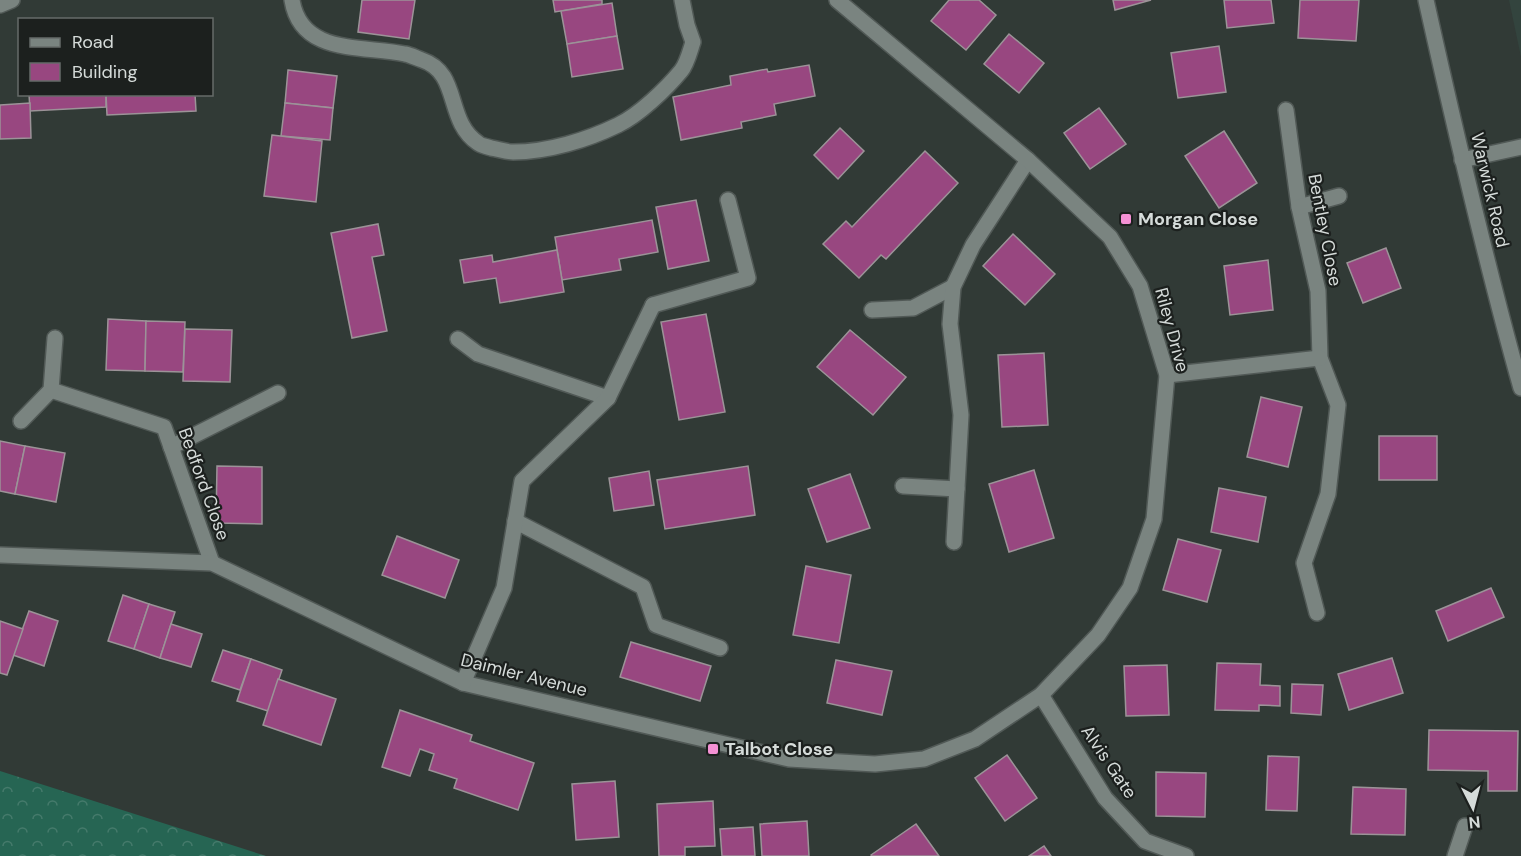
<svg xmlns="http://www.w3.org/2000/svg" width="1521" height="856" viewBox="0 0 1521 856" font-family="'DM Sans',sans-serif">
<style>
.built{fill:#33443e}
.forest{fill:url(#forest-crowns)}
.building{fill:#984780;stroke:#9c9398;stroke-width:1.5}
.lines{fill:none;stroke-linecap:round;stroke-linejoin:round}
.lane-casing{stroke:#515956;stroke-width:18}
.street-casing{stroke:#515956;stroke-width:18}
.secondary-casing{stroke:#515956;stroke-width:18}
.lane{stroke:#7a8480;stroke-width:15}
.street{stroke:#7a8480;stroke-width:15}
.secondary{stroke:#7a8480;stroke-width:15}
.poi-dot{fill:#f491d4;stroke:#1c201e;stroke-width:2}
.labels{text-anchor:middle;stroke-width:4.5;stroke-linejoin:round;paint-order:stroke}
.street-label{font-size:18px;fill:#d5dbd9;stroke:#1c201e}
.poi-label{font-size:18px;font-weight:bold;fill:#d5dbd9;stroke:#1c201e;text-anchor:start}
</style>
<defs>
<pattern id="forest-crowns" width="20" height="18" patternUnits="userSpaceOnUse" patternTransform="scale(1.5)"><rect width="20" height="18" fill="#266553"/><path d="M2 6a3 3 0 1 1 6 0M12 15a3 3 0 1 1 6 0" fill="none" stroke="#457a6b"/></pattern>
</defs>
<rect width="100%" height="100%" fill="#313a36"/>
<path class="built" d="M1509,0h12v57z"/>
<path class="forest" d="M0,771l266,85h-266z"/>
<g class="building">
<path d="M362,0h53l-6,39 -51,-7z"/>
<path d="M553,0h49v4l-47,8z"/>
<path d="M949,0h30l17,15 -30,35 -35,-29z"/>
<path d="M1113,0h38l-36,10z"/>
<path d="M1224,0h47l3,23 -47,5z"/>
<path d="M1300,0h59l-3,41 -58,-3z"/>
<path d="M612,3l5,33 -50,8 -6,-33z"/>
<path d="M1009,34l35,29 -25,30 -35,-29z"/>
<path d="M617,36l6,33 -51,8 -5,-33z"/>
<path d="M1219,46l7,46 -48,6 -7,-45z"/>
<path d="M809,65l6,31 -41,8 2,11 -35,7 1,6 -61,12 -8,-43 58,-12 -1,-9 37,-7 1,3z"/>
<path d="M288,70l49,6 -4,32 -48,-5z"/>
<path d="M29,94h77v13l-76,4z"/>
<path d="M106,94h89l1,17 -89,4z"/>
<path d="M30,103l1,35 -31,1v-34z"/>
<path d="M285,103l48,5 -3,32 -49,-4z"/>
<path d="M1099,108l27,36 -36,25 -26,-36z"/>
<path d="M840,128l24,23 -26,28 -24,-24z"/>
<path d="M1224,131l33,52 -38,25 -34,-52z"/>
<path d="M272,135l50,6 -6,61 -52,-6z"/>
<path d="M925,151l33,32 -72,76 -5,-4 -22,23 -36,-34 23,-23 6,6z"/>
<path d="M696,200l13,61 -41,8 -12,-62z"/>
<path d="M652,220l6,32 -39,7 2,11 -59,10 -7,-43z"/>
<path d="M378,224l6,31 -12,2 15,74 -35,7 -21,-105z"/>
<path d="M1013,234l42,40 -30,31 -42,-39z"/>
<path d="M1386,248l15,40 -38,15 -16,-40z"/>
<path d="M557,250l7,42 -64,11 -4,-25 -32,5 -4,-23 32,-5 1,7z"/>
<path d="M1268,260l5,50 -43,5 -6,-49z"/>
<path d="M706,314l19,98 -46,8 -18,-98z"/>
<path d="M108,319l38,2 -1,50 -39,-1z"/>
<path d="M146,321l39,1 -2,50 -38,-1z"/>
<path d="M185,329l47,1 -2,52 -47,-1z"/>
<path d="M850,330l56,47 -33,38 -56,-48z"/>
<path d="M1044,353l4,72 -46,2 -4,-72z"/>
<path d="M1261,397l41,10 -14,60 -41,-10z"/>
<rect x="1379" y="436" width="58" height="44"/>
<path d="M0,441l25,5 -10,48 -15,-3z"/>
<path d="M25,446l40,7 -9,49 -41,-8z"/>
<path d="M217,466l45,1v57l-46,-1z"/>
<path d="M748,466l7,49 -90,14 -8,-49z"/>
<path d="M1034,470l20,68 -45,14 -20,-68z"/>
<path d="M649,471l5,34 -40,6 -5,-33z"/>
<path d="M850,474l20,54 -43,14 -19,-53z"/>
<path d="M1219,488l47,9 -8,45 -47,-10z"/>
<path d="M397,536l62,24 -14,38 -63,-23z"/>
<path d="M1178,539l43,11 -14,52 -44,-12z"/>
<path d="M806,566l45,9 -12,68 -46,-8z"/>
<path d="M1491,588l13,29 -56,24 -12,-30z"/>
<path d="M123,595l26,9 -15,45 -26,-8z"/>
<path d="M149,604l26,8 -15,46 -26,-9z"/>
<path d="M29,611l29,10 -14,45 -31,-11z"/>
<path d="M0,621l23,8 -16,46 -7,-2z"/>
<path d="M171,624l31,10 -11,33 -31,-9z"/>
<path d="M631,642l80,24 -11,35 -80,-24z"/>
<path d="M223,650l28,9 -11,31 -28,-9z"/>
<path d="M1392,658l11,35 -54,17 -11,-36z"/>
<path d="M251,659l31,11 -14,41 -31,-10z"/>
<path d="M836,660l56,11 -10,44 -55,-12z"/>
<path d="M1217,663l44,1 -1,21 20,1v20l-21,-1v6l-44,-1z"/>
<path d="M1167,665l2,50 -43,1 -2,-50z"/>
<path d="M278,679l58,20 -15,46 -58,-20z"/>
<path d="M1292,684l31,1 -2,30 -30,-2z"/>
<path d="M400,710l72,25 -2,6 64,22 -16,47 -64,-22 3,-9 -28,-9 5,-16 -14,-5 -10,27 -28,-9z"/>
<path d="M1429,730l89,1 -1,60h-29v-20l-60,-1z"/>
<path d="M1007,755l30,43 -32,23 -30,-43z"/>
<path d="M1268,756l31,1 -2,54 -31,-1z"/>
<path d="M1156,772l50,1 -1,44 -49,-1z"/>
<path d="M615,781l4,56 -43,3 -4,-56z"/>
<path d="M1353,787l53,2 -1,46 -54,-1z"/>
<path d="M713,801l2,45 -30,1v9h-26l-2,-52z"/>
<path d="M807,821l2,35h-47l-2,-32z"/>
<path d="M916,824l23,32h-67l-1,-1z"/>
<path d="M753,827l2,29h-33l-2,-27z"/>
<path d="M1044,846l7,10h-22z"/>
</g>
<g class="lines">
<defs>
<g id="lane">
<path d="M292,0c9,56 72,45 113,54 6,1 11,4 17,6 39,13 23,61 56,83 3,3 8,3 13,5 7,1 15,4 22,4 35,0 74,-12 105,-27 21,-10 48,-36 63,-54 6,-7 9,-20 12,-29l-6,-17 -5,-25"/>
<path d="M653,305l95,-27 -20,-78"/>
<path d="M458,339l20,15 130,44"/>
<path d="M171,447l107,-54"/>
<path d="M515,521l128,66 13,38 64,23"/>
</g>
<g id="street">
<path d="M0,5l12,-5"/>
<path d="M1286,110l13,97 19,84 2,67 18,47 -10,89 -24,69 13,50"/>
<path d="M1462,160l59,-13"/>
<path d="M1299,207l40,-11"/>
<path d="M872,310l41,-2 40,-21"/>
<path d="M1167,375l153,-17"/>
<path d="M51,390l113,37 48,136"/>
<path d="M21,421l30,-31 4,-52"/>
<path d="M903,486l54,3"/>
<path d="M954,542l7,-127 -11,-91 3,-37 20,-42 55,-85"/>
<path d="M0,555l212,8 251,120 326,76 86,5 49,-5 51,-20 66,-44 57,-60 32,-47 24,-69 13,-144 -27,-89 -30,-49 -82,-77 -191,-160"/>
<path d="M463,683l41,-95 18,-107 86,-83 45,-93"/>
<path d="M1041,695l64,103 40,43 41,15"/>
<path d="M1455,856l10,-30"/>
</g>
<path id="secondary" d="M1426,0c29,130 59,260 95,388"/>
</defs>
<use href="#lane" class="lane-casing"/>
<use href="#street" class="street-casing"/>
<use href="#secondary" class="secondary-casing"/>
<use href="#lane" class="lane"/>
<use href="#street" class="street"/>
<use href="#secondary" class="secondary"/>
</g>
<g class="poi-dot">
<rect x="1120" y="213" width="12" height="12" rx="3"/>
<rect x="707" y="743" width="12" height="12" rx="3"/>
</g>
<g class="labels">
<g class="street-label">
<text transform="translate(1490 190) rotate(77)" y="6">Warwick Road</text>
<text transform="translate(1325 230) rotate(79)" y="6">Bentley Close</text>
<text transform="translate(1172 330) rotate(75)" y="6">Riley Drive</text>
<text transform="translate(204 484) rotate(70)" y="6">Bedford Close</text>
<text transform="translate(524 675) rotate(14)" y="6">Daimler Avenue</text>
<text transform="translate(1109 762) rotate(56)" y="6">Alvis Gate</text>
</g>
<g class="poi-label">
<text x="1138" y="225">Morgan Close</text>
<text x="725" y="755">Talbot Close</text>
</g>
</g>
<rect x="18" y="18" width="195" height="78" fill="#1c201e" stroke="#666b69" stroke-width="1.5"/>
<rect x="30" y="38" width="30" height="9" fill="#7a8480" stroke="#666b69" stroke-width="1.5"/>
<text x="72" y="48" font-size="18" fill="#d5dbd9">Road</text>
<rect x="30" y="63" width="30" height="18" fill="#984780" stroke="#666b69" stroke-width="1.5"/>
<text x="72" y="78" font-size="18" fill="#d5dbd9">Building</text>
<g transform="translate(1473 808) rotate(174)" stroke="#1c201e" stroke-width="4.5" paint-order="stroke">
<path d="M0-4.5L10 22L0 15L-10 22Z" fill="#d5dbd9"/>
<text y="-9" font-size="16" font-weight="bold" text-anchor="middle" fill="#d5dbd9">N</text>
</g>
</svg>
